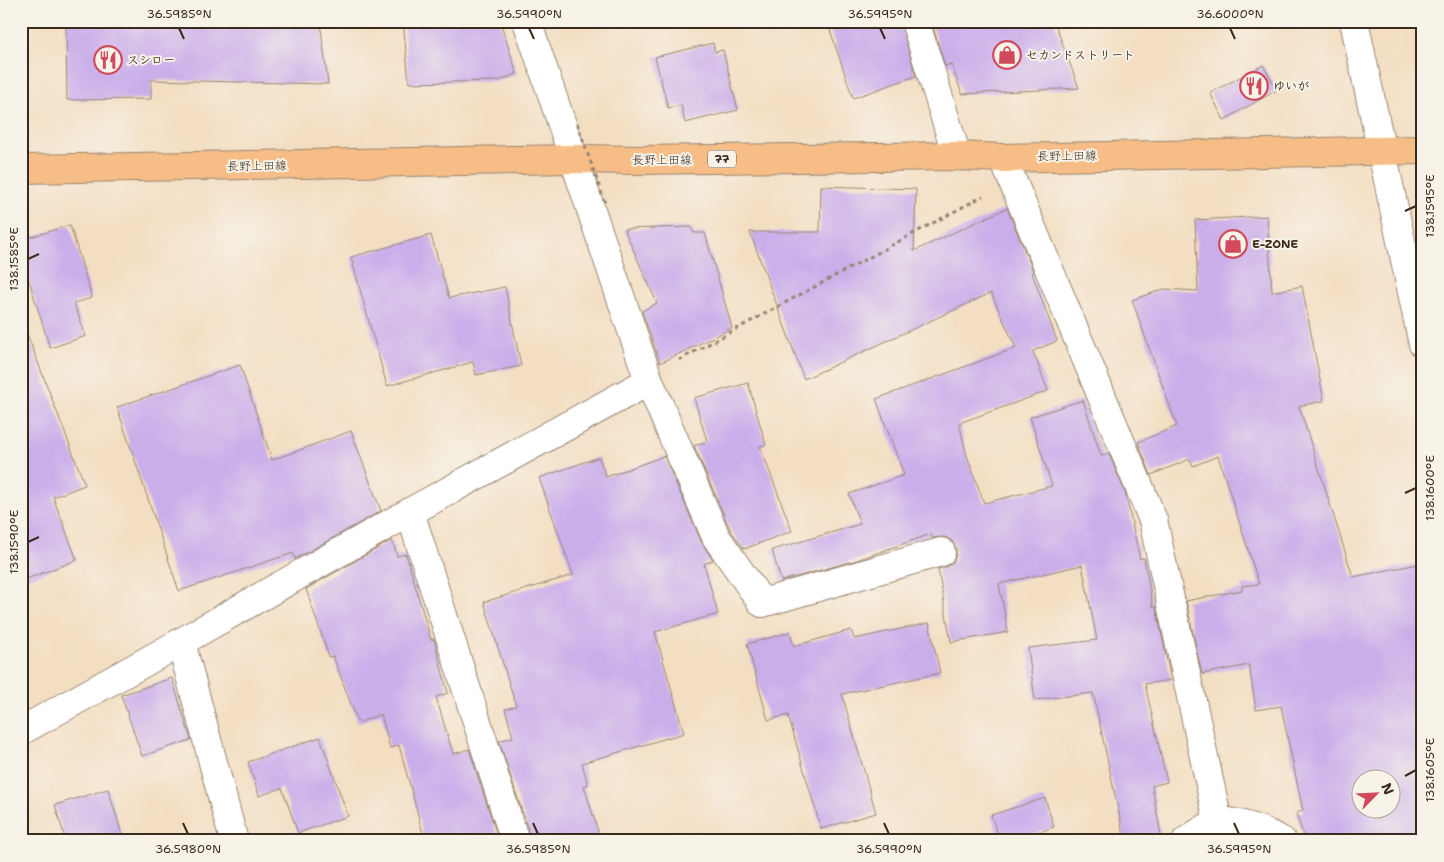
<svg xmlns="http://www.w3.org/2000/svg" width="1444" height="862" viewBox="0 0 1444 862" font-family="'Shantell Sans','Klee One',sans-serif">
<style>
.building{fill:#caaeea;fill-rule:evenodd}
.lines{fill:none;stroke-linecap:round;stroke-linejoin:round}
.minor-casing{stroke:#978470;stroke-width:30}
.primary-casing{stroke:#978470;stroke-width:30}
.path{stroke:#978470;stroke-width:3;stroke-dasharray:4 4;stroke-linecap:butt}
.minor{stroke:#fff;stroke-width:28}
.primary{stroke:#f6be86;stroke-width:28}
.path-bridge{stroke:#978470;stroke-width:3;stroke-dasharray:4 4;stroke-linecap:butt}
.ticks{fill:none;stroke:#3b2a1e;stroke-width:2}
.labels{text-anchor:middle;stroke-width:4;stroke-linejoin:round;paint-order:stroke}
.shield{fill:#f7f3e8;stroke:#73665b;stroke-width:1}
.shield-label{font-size:11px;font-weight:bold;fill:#3b2a1e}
.poi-label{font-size:12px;font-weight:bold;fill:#3b2a1e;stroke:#f7f3e8;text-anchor:start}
.street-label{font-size:12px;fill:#3b2a1e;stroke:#f7f3e8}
.neatline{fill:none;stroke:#3b2a1e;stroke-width:2}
.ticks-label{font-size:12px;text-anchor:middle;fill:#3b2a1e}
</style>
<rect width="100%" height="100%" fill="#f7f3e8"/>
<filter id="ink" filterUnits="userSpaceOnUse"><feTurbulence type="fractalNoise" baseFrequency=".02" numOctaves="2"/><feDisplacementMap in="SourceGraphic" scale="10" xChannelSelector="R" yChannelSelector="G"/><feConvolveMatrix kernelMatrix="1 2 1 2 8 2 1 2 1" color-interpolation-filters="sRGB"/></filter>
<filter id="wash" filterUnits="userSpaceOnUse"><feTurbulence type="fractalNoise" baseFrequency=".0096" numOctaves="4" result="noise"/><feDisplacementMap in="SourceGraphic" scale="20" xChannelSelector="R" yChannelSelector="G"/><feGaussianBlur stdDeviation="1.12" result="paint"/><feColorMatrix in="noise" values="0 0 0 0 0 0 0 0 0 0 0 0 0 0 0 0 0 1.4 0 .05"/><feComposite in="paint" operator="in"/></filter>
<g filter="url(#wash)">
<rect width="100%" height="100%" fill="#f3dec2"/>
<g id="blocks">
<g class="building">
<path d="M66,21h254l8,63 -177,-4v19l-84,1z"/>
<path d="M403,21h97l17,53 -19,7 -89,2z"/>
<path d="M827,21h73l16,55 -63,22z"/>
<path d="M931,21h123l25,67 -117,6 -11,-30 -6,2z"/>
<path d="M713,43l2,9 8,-2 15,60 -53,13 -4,-18 -13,3 -13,-51z"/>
<path d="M1263,65l14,25 -53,30 -14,-27z"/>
<path d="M821,186l95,3 -2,62 93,-43 27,65h-2l25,68 -24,10 15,40 -89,32 8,33 17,47 68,-17 -22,-69 53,-17 18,56 8,-2 16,38 15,67 4,-1 9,49h3l15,73 -26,4 22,98 -15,4 10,55h-37l-32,-148 -58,7 -7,-52 69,-8 -15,-75 -83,19 9,48 -57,10 -13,-73 8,-2 7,-5 3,-7v-7l-4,-7 -7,-4 -13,1 -1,-4 -74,26 -76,21 -9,-31 88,-26 -11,-30 55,-19 -28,-76 140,-51 -25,-55 -187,86 -54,-147h70z"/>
<path d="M1267,216l5,76 30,-6 22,115 -25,5 54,171 70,-14v278h-118l-9,-28 7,-2 -22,-105 -25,4 -7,-45 -47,9 -16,-73 56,-11v-4l17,-2 -41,-128 -25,10 -3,-7 -39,16 -13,-33 39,-16 -45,-126 32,-11 34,2 -3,-71zM1362,780h30v30h-30z"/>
<path d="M70,225l22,73 -18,5 12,33 -36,12 -29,-93v-15z"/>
<path d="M691,227l3,6h11l27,95 -72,35 -18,-52 15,-8 -33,-74z"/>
<path d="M431,235l18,63 56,-11 16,79 -45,9 -3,-13 -86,24 -36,-129z"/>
<path d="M24,326l61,159 -32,12 24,63 -56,21v-254z"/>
<path d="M240,365l32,95 79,-29 30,80 -86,48 -2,-6 -114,38 -62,-184z"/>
<path d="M748,383l18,62 -6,1 32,85 -48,18 -14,-20 -36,-83 13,-5 -13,-43z"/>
<path d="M664,456l38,87 11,17 -9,4 14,50 -63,18 29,101 -102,30 6,22 -4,1 17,55h-71v-5l-31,-95 14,-4 -8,-28 11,-3 -32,-104 89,-27 -34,-97 60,-21 7,20z"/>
<path d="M392,540l5,16 9,-2 25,86 3,-1 14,54 -12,4 17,57 16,-5 30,92h-74l-26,-96 -9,3 -9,-34 -23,9 -25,-67 -4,1 -23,-68z"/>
<path d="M929,623l11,50 -98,21 34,119 -55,16 -33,-114 -20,5 -21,-76 43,-12 4,14 57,-16 3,9z"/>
<path d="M172,678l19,62 -49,16 -21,-61z"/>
<path d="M320,737l28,79 -50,17 -16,-45 -23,8 -11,-34z"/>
<path d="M108,789l16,52h-58l-11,-36z"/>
<path d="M1045,798l9,29 -42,14h-12l-9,-26z"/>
</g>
</g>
</g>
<g filter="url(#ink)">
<use href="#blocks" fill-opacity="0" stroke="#978470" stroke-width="1"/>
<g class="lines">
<defs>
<g id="minor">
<path d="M915,21l42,135"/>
<path d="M1354,21l69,323"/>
<path d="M1003,158l150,362 65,302"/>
<path d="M649,381l67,156 46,66 179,-51"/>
<path d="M410,512l105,329"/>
<path d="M181,642l53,199"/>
<path d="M21,731l160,-89 229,-130 239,-131 -122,-360"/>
<path d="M1186,841c8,-5 23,-16 31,-18 16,-5 51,10 65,18"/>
</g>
<path id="primary" d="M21,169l554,-10 64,1 318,-4 46,2 420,-8"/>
</defs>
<use href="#minor" class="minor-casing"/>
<use href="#primary" class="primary-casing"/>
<path class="path" d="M679,360l304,-164"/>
<use href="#minor" class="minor"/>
<use href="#primary" class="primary"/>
<path class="path-bridge" d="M577,123l29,83"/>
</g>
</g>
<path class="ticks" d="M179,28l5,11M529,28l5,11M880,28l5,11M1230,28l5,11M1405,211l11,-5M28,259l11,-5M1405,493l11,-5M28,542l11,-5M1405,776l11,-6M183,823l5,11M533,823l5,11M884,823l5,11M1234,823l5,11"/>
<defs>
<symbol id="shop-ring" viewBox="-11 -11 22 22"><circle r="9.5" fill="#f7f3e8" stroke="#d1495b" stroke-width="1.5"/><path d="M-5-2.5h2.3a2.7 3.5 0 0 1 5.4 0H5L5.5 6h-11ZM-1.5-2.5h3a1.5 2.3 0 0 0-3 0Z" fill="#d1495b"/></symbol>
<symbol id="restaurant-ring" viewBox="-11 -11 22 22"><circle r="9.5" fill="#f7f3e8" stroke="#d1495b" stroke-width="1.5"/><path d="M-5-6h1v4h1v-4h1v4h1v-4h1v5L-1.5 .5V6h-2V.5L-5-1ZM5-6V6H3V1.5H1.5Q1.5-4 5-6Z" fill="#d1495b"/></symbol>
</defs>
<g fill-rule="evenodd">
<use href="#shop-ring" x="991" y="39" width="32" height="32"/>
<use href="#restaurant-ring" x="92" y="44" width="32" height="32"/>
<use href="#restaurant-ring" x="1238" y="70" width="32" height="32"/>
<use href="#shop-ring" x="1217" y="228" width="32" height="32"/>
</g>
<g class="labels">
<rect class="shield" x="708" y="150.5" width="28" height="17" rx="4"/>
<g class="shield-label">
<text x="722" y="163">77</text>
</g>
<g class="poi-label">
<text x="1026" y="59">セカンドストリート</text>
<text x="127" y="64">スシロー</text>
<text x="1273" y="90">ゆいが</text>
<text x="1252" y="248">E-ZONE</text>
</g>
<g class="street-label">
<text transform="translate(1067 156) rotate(-1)" y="4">長野上田線</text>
<text x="662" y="164">長野上田線</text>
<text transform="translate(257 166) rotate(-1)" y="4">長野上田線</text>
</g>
</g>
<rect width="1444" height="862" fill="none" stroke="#f7f3e8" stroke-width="55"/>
<g transform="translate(1376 794) rotate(66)"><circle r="24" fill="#f7f3e8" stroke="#aca397"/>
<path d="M0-4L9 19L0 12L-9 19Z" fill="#d1495b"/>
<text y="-8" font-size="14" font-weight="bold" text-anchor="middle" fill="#3b2a1e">N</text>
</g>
<rect x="28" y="28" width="1388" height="806" class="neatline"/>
<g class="ticks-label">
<text x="179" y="18">36.5985°N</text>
<text x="529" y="18">36.5990°N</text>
<text x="880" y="18">36.5995°N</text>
<text x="1230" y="18">36.6000°N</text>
<text transform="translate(1430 206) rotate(-90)" y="4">138.1595°E</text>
<text transform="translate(14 259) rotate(-90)" y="4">138.1585°E</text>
<text transform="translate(1430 488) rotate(-90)" y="4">138.1600°E</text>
<text transform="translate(14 542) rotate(-90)" y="4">138.1590°E</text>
<text transform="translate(1430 770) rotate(-90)" y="4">138.1605°E</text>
<text x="188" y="853">36.5980°N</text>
<text x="538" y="853">36.5985°N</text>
<text x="889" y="853">36.5990°N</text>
<text x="1239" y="853">36.5995°N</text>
</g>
</svg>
